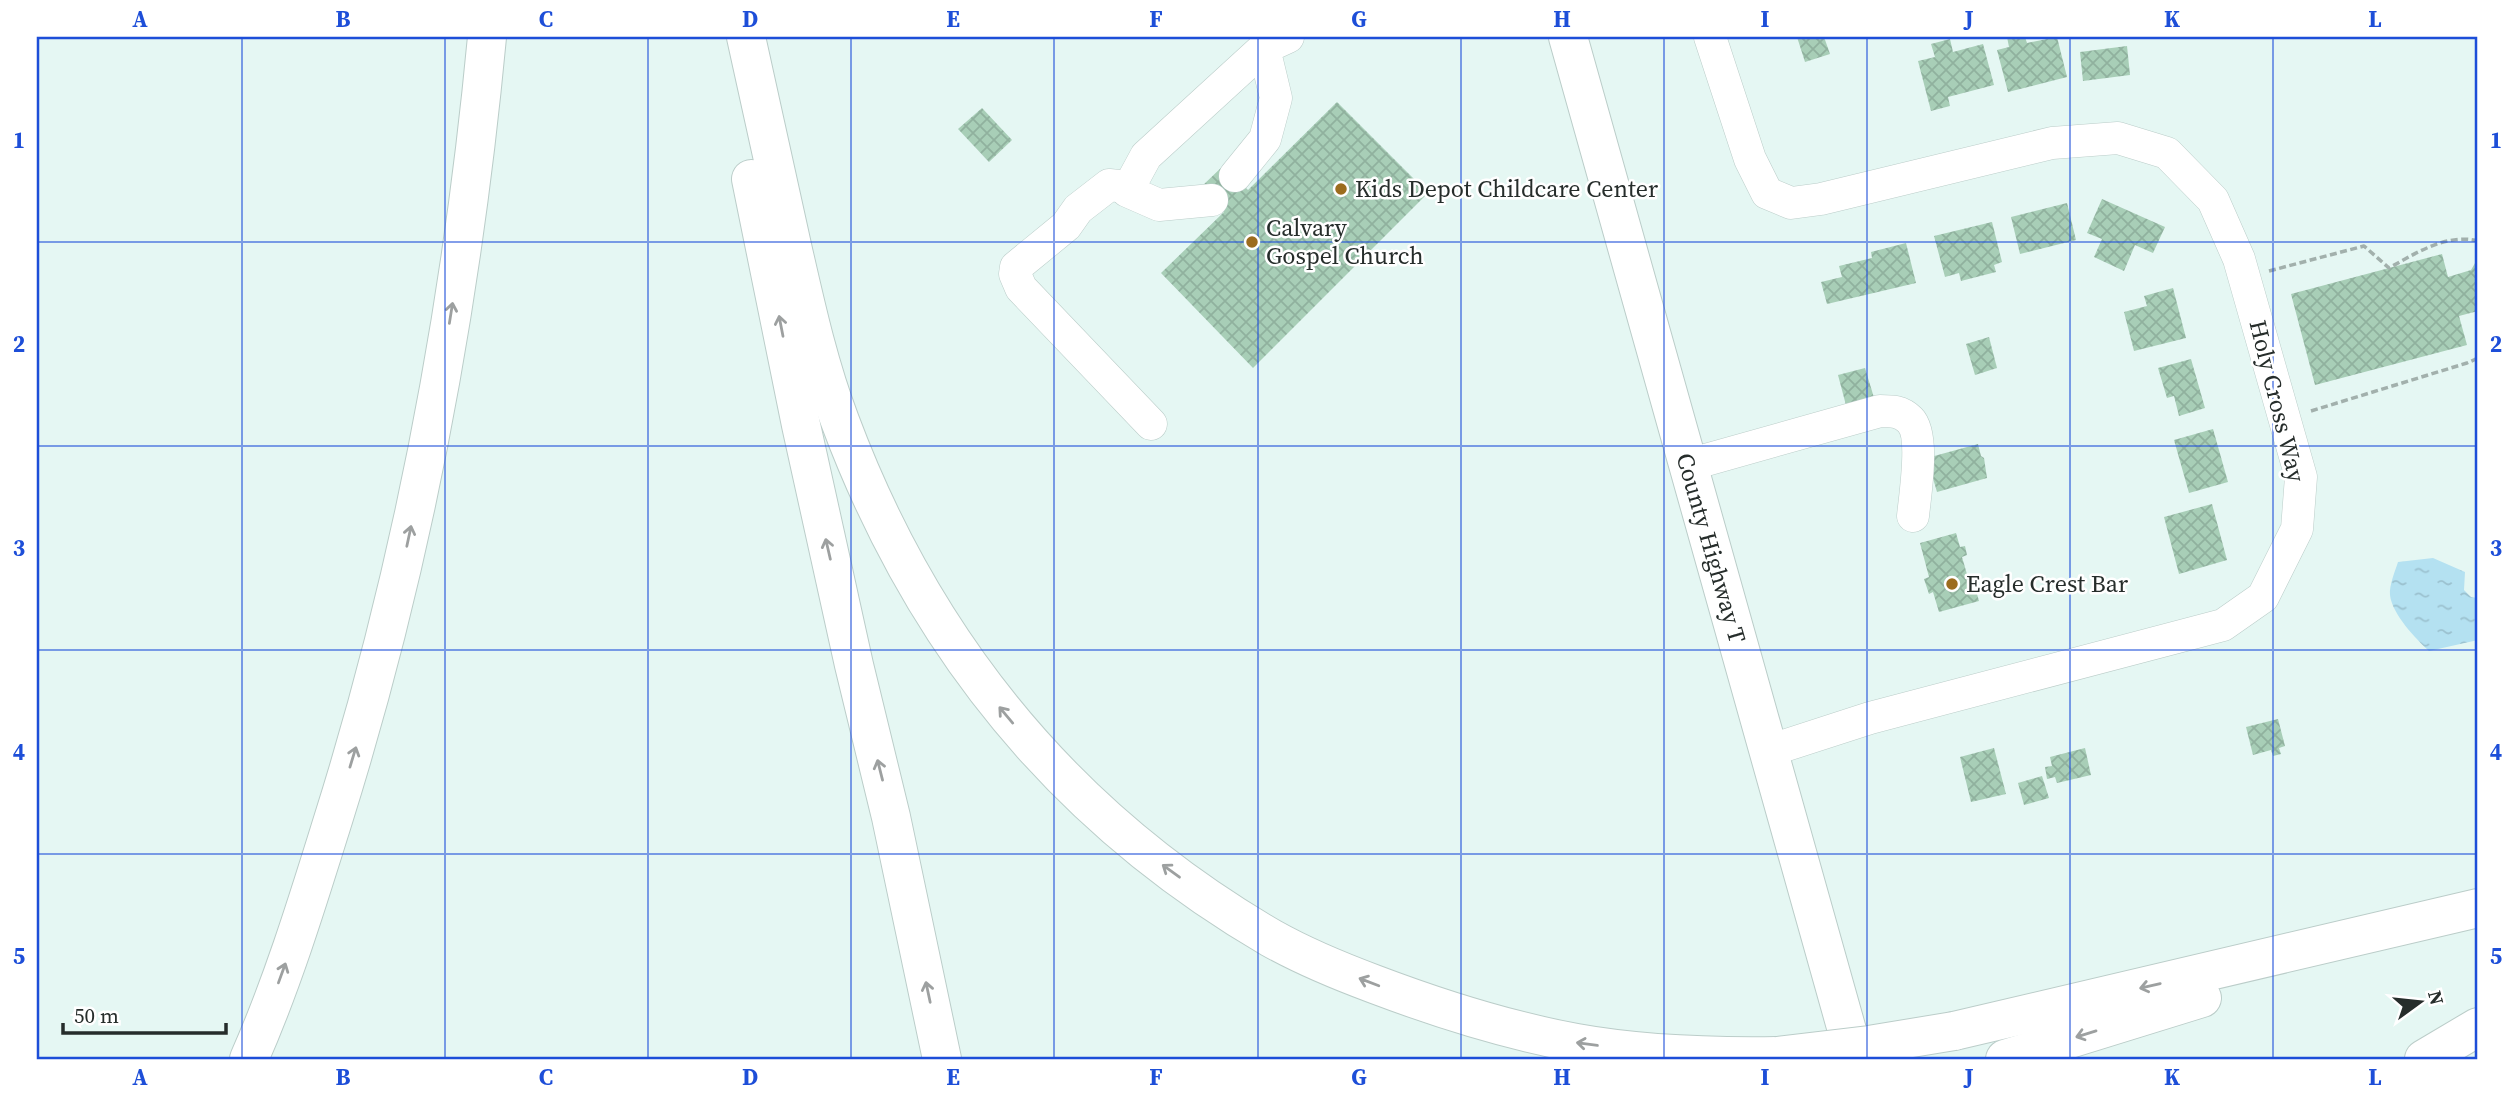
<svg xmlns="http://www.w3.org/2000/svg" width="2515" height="1096" viewBox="0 0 2515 1096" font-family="'Source Serif 4',serif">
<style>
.water{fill:url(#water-ripples)}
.building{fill:url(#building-cross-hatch)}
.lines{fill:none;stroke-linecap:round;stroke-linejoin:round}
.minor-casing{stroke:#bbcdc9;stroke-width:33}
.major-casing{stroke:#bbcdc9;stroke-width:40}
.highway-casing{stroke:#bbcdc9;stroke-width:40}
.path{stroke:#a2b0ac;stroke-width:3.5;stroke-dasharray:7 3.5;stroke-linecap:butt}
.minor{stroke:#fff;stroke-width:32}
.major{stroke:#fff;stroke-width:38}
.highway{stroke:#fff;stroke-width:38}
.highway-bridge-casing{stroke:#bbcdc9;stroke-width:40;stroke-linecap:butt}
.highway-bridge{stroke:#fff;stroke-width:38}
.oneway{stroke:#9da0a0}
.grid{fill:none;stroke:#1d4ed8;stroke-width:2;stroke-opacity:0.55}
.poi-dot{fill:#9c6c1e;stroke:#fff;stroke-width:2.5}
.labels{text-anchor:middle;stroke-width:5;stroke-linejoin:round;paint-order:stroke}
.poi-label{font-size:24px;fill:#262d2b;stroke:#fff;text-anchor:start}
.street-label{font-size:24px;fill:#262d2b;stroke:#fff}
.neatline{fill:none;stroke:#1d4ed8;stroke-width:2.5}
.grid-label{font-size:23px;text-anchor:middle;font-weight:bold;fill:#1d4ed8}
</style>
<defs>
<pattern id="water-ripples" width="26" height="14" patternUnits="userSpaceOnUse" patternTransform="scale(1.75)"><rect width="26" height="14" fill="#b4e1f1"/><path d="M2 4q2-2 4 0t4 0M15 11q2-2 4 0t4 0" fill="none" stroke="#9bc1cf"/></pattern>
<pattern id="building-cross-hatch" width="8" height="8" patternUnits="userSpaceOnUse" patternTransform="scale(1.75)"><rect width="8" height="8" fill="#a8ceb7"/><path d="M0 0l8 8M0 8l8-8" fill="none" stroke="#90b19e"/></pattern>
</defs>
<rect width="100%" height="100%" fill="#e5f7f3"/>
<path class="water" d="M2433,558l32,14 -1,18 7,7 7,1v42l-49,11c-13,-12 -37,-37 -39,-56 -1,-9 5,-24 8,-33z"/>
<g class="building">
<path d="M1797,37h27l6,17 -25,8z"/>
<path d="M2007,37h18l2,6 30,-6 10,40 -59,15 -11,-42 12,-3z"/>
<path d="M1950,39l3,13 30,-8 11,41 -46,12 2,9 -19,5 -13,-50 17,-4 -4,-13z"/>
<path d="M2127,46l3,29 -47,6 -3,-29z"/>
<path d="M1337,102l91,91 -175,175 -92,-95 63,-61 -24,-24 24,-23 24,25z"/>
<path d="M982,108l30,32 -23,22 -31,-33z"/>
<path d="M2102,199l63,28 -12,26 -18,-8 -11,26 -30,-14 8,-18 -15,-6z"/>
<path d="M2067,203l9,37 -56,14 -9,-37z"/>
<path d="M1992,222l10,40 -8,3 2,7 -35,9 -2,-8 -14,4 -11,-41z"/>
<path d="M1906,243l10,40 -89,21 -6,-22 21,-5 -3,-11 33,-8 -1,-6z"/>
<path d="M2442,254l6,23 23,-7 7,-12v53l-19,5 8,29 -152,40 -24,-91z"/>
<path d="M2173,288l13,50 -52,13 -10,-39 23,-6 -3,-10z"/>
<path d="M1989,337l8,31 -22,7 -9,-31z"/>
<path d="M2191,359l14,49 -26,8 -5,-20 -7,2 -9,-30z"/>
<path d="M1865,368l10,33 -28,8 -9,-34z"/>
<path d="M2213,429l15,53 -39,11 -15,-53z"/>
<path d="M1978,444l3,12 3,2 3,20 -50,14 -10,-34z"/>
<path d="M2212,504l15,56 -48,14 -15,-57z"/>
<path d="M1956,533l4,14 5,-1 2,9 -5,2 9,31 4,-1 4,14 -40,11 -6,-20 -4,2 -5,-15 5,-2 -9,-34z"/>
<path d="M2278,719l7,27 -6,2 2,6 -8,2 -2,-6 -18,5 -7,-28z"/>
<path d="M1994,748l12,46 -35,8 -11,-45z"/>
<path d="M2085,748l6,27 -34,8 -2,-6 -8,2 -2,-12 7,-1 -2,-9z"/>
<path d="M2042,776l7,22 -25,7 -6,-22z"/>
</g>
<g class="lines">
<defs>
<g id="minor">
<path d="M1710,37l40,122 17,34 24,10 30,-4 231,-56 66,-5 49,15 46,47 26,59 62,218 -4,52 -34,68 -40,28 -353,93 -102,33"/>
<path d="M1235,176l30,-37 11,-41 -12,-50 24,-11"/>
<path d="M1129,187l-20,-2 -31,24 -12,17 -50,41 -1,7 6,14 130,136"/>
<path d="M1212,200l-53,5 -32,-14 19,-35 118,-108"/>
<path d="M1688,465l192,-54c12,0 21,0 30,9 15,15 5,75 3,96"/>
</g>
<path id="major" d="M1568,37l287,1022"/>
<g id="highway">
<path d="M746,37c15,71 31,142 47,213 13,57 26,116 47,171 83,222 225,397 431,517 32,18 68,33 103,46 66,25 132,46 202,59 66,12 133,14 201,13"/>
<path d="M751,179l50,246 53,240 37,152 51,242"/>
<path d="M1954,1031l524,-123"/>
<path d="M249,1059c34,-77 59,-159 84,-239 80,-254 129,-518 154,-783"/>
<path d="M2005,1059l197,-61"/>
<path d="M2424,1059l54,-32"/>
</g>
</defs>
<use href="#minor" class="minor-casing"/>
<use href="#major" class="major-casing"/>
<use href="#highway" class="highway-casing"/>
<g class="path">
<path d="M2269,271l95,-25 25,22c27,-15 58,-35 89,-27"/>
<path d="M2311,411l156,-48 9,-4 2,-5"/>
</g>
<use href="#minor" class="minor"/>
<use href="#major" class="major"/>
<use href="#highway" class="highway"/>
<defs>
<path id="highway-bridge" d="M1777,1056l92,-11 85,-14"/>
</defs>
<use href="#highway-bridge" class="highway-bridge-casing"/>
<use href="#highway-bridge" class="highway-bridge"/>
</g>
<defs><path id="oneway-shaft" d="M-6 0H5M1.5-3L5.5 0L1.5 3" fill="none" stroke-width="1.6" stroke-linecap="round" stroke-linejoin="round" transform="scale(1.75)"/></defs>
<g class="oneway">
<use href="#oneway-shaft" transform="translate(451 313) rotate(-81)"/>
<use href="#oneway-shaft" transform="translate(781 326) rotate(-101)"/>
<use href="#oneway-shaft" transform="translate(409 536) rotate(-78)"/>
<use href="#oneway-shaft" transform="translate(828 549) rotate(-103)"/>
<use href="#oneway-shaft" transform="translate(1006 715) rotate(-130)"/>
<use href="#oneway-shaft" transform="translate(353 757) rotate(-73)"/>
<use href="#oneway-shaft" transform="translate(880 770) rotate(-104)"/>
<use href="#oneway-shaft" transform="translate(1171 871) rotate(-144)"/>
<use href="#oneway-shaft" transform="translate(282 973) rotate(-70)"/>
<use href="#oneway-shaft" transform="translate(1369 982) rotate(-159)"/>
<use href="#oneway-shaft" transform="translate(2150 986) rotate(167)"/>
<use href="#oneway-shaft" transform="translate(928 992) rotate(-102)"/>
<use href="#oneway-shaft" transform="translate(2086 1034) rotate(163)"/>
<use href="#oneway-shaft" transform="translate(1587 1044) rotate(-172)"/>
</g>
<path class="grid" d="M242,37v1022M445,37v1022M648,37v1022M851,37v1022M1054,37v1022M1258,37v1022M1461,37v1022M1664,37v1022M1867,37v1022M2070,37v1022M2273,37v1022M37,242h2441M37,446h2441M37,650h2441M37,854h2441"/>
<g class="poi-dot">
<circle cx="1341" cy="189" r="7"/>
<circle cx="1252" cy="242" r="7"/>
<circle cx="1952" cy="584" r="7"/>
</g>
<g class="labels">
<g class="poi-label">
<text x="1355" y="197">Kids Depot Childcare Center</text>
<text x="1266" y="236">Calvary<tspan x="1266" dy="28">Gospel Church</tspan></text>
<text x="1966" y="592">Eagle Crest Bar</text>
</g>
<g class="street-label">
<text transform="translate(2277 401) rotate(76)" y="8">Holy Cross Way</text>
<text transform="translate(1711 548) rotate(74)" y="8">County Highway T</text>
</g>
</g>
<rect width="2515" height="1096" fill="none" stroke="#ffffff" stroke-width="77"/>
<g transform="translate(2420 1002) rotate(75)" stroke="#ffffff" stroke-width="5" paint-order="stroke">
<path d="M0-5L12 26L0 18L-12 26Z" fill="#262d2b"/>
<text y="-10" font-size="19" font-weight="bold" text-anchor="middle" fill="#262d2b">N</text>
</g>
<path d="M63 1023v10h163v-10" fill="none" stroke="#262d2b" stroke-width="3.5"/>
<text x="74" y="1023" font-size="21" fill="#262d2b" stroke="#ffffff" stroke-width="5" paint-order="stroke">50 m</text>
<rect x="38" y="38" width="2438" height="1020" class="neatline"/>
<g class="grid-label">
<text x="140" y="27">A</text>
<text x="343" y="27">B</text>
<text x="546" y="27">C</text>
<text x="750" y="27">D</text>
<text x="953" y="27">E</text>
<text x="1156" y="27">F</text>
<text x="1359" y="27">G</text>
<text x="1562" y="27">H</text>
<text x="1765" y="27">I</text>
<text x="1969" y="27">J</text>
<text x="2172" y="27">K</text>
<text x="2375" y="27">L</text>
<text x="19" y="148">1</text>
<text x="2496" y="148">1</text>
<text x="19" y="352">2</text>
<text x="2496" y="352">2</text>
<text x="19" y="556">3</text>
<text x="2496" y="556">3</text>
<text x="19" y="760">4</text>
<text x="2496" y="760">4</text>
<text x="19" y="964">5</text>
<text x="2496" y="964">5</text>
<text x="140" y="1085">A</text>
<text x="343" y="1085">B</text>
<text x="546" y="1085">C</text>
<text x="750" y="1085">D</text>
<text x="953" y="1085">E</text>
<text x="1156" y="1085">F</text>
<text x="1359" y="1085">G</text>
<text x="1562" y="1085">H</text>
<text x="1765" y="1085">I</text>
<text x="1969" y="1085">J</text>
<text x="2172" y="1085">K</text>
<text x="2375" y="1085">L</text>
</g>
</svg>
